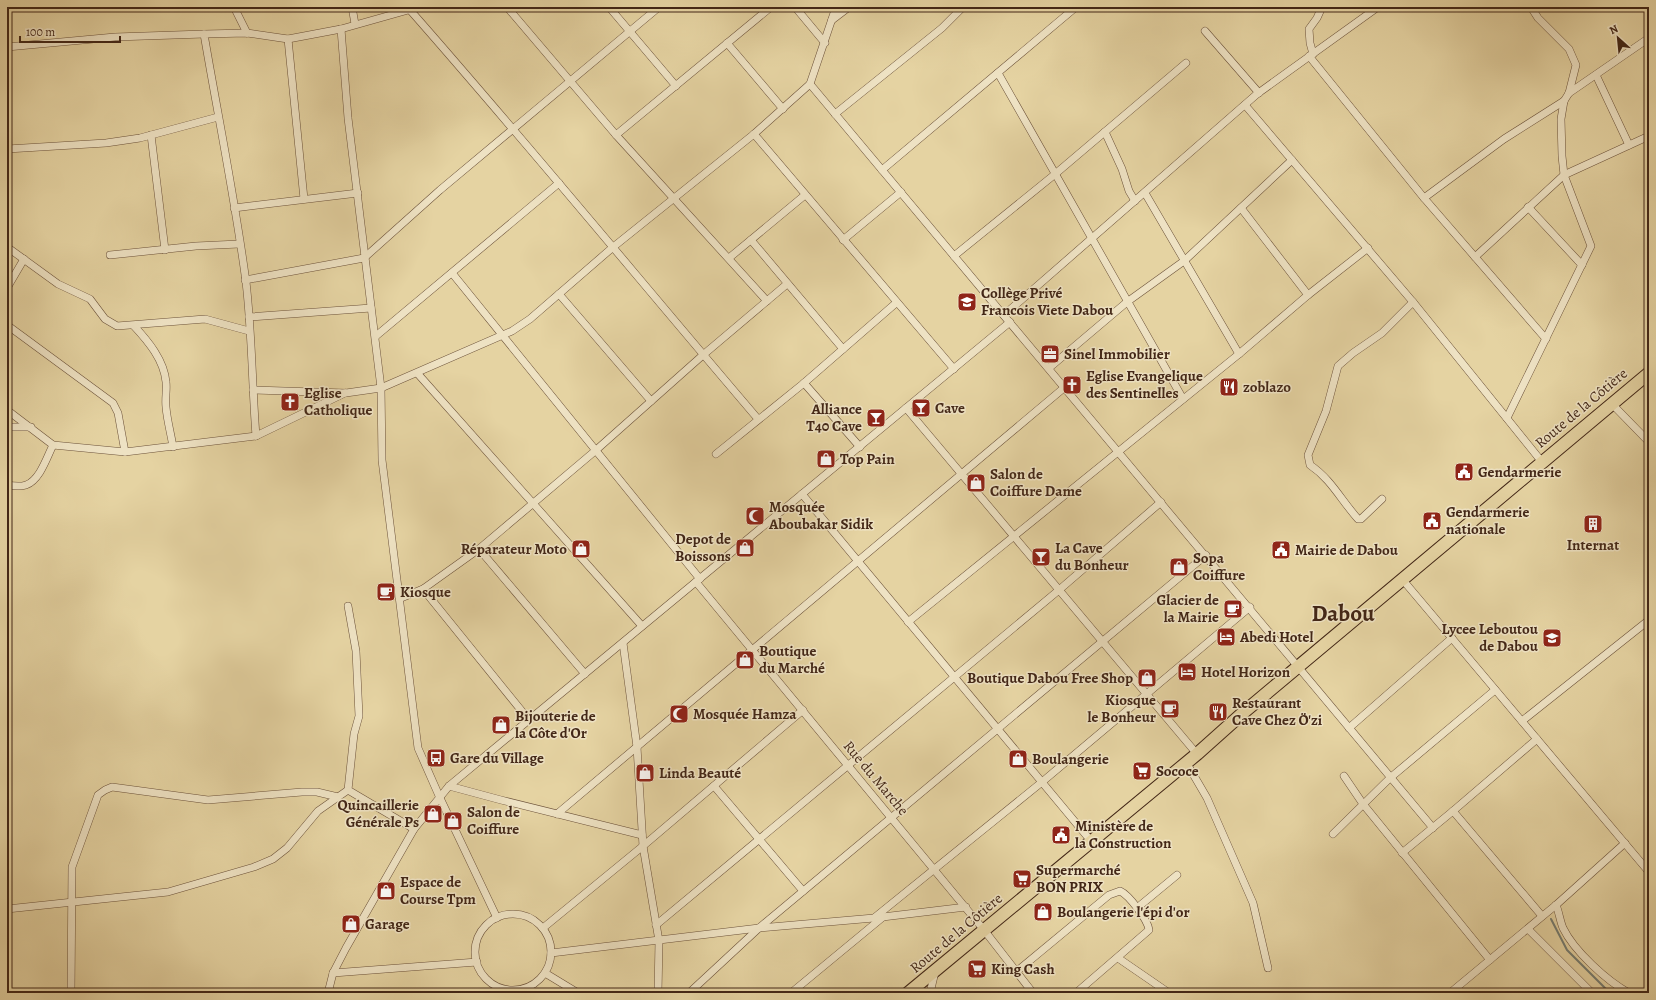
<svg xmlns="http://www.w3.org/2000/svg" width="1656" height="1000" viewBox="0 0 1656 1000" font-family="Alegreya,serif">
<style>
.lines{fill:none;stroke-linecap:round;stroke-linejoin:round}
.stream{stroke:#767d72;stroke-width:2}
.street-casing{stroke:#6c523a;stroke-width:8}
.primary-casing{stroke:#432717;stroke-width:14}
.street{stroke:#eee2c3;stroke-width:7}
.primary{stroke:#e5d3a2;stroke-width:12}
.labels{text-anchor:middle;stroke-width:3;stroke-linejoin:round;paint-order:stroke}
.poi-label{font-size:15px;font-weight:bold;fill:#432717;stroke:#eee2c3;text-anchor:start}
.street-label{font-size:15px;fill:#432717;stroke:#eee2c3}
.town-label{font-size:23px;font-weight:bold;fill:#432717;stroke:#eee2c3}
</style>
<rect width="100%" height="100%" fill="#e5d3a2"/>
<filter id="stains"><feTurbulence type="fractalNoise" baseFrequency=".005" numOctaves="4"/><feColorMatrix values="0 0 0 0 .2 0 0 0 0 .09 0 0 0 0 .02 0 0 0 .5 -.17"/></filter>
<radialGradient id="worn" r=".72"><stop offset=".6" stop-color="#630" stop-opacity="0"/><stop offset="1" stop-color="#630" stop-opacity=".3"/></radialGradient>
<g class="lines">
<path class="stream" d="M1551,919l16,31 43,43"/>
<defs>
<g id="street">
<path d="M234,7l13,26"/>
<path d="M352,7l3,17"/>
<path d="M507,7l109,128 151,166"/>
<path d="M609,7l67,79"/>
<path d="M795,7l30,36"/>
<path d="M410,10c118,134 232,273 348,409"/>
<path d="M832,20l17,-13"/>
<path d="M341,29l7,89 33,270 1,72 36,288 22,50 57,120"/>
<path d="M1205,31l54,62"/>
<path d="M288,39l16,160"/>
<path d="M727,43l56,66"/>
<path d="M7,47l108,-10 89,-3"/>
<path d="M1313,54l-3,-11 -1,-14 8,-11 5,-11"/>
<path d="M1309,56l115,142 122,141"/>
<path d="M998,73l185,326"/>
<path d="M1596,75l33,70"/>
<path d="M810,84l623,744"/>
<path d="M1569,93l80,-55"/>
<path d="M1245,105l168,197 129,160"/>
<path d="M835,114l107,-86 21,-21"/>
<path d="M1105,132l17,37 7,22 6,10"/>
<path d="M754,134l200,235"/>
<path d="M151,135l14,115"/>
<path d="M616,135l155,-128"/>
<path d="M7,149l99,-6 34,-5 78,-21"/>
<path d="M882,170l194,-163"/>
<path d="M1145,193l94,161"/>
<path d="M1424,198l80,-59 60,-38"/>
<path d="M1528,207l54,58"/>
<path d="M234,208l124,-15"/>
<path d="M1241,208l67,87"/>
<path d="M751,240l92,109"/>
<path d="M843,240l58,-48"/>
<path d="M7,247l51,37 32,15 15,20 12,7 88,-7 44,12"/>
<path d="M110,255l86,-9 43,-2"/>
<path d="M954,256l100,-81 132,-112"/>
<path d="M1475,257l89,-82 85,-39"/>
<path d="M729,258l76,-63"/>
<path d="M452,273l248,306"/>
<path d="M245,280l119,-22 76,-68 219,-183"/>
<path d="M7,288l17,-29"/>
<path d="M559,294l92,107"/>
<path d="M1004,315l253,-221 121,-87"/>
<path d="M249,317l122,-9"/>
<path d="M7,325l106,78 5,10 7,39"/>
<path d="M134,326c14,15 30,34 32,56 1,8 -1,16 0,25 1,13 5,27 7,40"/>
<path d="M376,336l183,-153"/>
<path d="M1049,368l78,-66 57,-41 108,-101"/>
<path d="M418,374l224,252"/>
<path d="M804,383l56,64"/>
<path d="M253,390l93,3 35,-5 131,-57 18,-12 82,-71 142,-114 56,-50 26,-77"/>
<path d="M345,393l-89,43c-4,-51 -4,-103 -10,-154 -11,-83 -28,-166 -42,-248l43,-1 41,6 53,-10 78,-22"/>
<path d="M1612,404l37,38"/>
<path d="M906,408l291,346"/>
<path d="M7,410l46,35 72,7 131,-16"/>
<path d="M1507,418l84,-172 -27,-71 -2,-19 -1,-37 3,-18 5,-8 7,-28 -7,-16 -31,-31 -7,-11"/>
<path d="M7,427h24"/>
<path d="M716,454l88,-71 92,-80"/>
<path d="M7,485c6,1 13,2 19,0 14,-5 21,-28 27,-40"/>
<path d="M802,494l289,347"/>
<path d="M1382,499l-21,20h-3c-17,-19 -27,-40 -48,-54l-2,-10 18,-44 12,-45 15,-13 29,-20 31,-31"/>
<path d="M479,549l106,125"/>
<path d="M1402,579l247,293"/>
<path d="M696,582l288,348 49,63"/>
<path d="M423,589l106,131"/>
<path d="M401,598l22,-9 56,-40 116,-98 108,-96 84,-71"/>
<path d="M348,606l8,45 3,65 -5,18 -6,56 66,39"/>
<path d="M908,622l331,-268 69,-59 60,-47"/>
<path d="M623,643l14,104 6,99 16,95 -1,52"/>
<path d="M1522,721l127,-101"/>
<path d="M1349,728l103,-90"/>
<path d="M1186,762l21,36 46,105 15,65"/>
<path d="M1344,776l19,28 127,156"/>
<path d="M449,786l52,14 141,35"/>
<path d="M714,786l89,105"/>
<path d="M1453,811l89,105"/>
<path d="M557,814l508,-427"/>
<path d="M1333,834l57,-56 105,-88"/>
<path d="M1402,853l51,-42 84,-72"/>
<path d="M1556,905c3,7 4,16 7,23 11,23 44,53 66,65"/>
<path d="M1137,908l40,-33"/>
<path d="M7,909l161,-17 86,-25 19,-8 14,-11 31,-37 30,-21"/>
<circle cx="513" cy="952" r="38"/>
<path d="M874,918l168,-136 208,-175"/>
<path d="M656,925l403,-335 102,-88"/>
<path d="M543,928l100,-82 160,-136"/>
<path d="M1528,929l64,64"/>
<path d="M551,953l208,-25 115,-10 92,-11"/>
<path d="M1118,958l51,35"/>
<path d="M1016,972l93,-77 11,-4c9,4 28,29 29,39l-73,63"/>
<path d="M333,973l144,-11"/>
<path d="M545,973l33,20"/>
<path d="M71,993l1,-126 26,-72 7,-5 7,-3 96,13 94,-8h15l21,5"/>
<path d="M328,993l5,-20 13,-25 68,-119 35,-43 561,-464"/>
<path d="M689,993l70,-65 447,-373"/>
<path d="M791,993l92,-76"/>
<path d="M930,993l5,-21"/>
<path d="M1450,993l106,-88 69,-62"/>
</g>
<path id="primary" d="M908,993l289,-239 47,-42 405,-339"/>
</defs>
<use href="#street" class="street-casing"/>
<use href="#primary" class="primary-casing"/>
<use href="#street" class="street"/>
<use href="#primary" class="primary"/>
</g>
<defs>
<symbol id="school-square" viewBox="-11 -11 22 22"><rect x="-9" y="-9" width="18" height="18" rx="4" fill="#8f2418" stroke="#eee2c3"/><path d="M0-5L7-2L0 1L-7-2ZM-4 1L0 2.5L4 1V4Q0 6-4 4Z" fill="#fff"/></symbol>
<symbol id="office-square" viewBox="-11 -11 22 22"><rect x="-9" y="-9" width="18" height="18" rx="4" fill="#8f2418" stroke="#eee2c3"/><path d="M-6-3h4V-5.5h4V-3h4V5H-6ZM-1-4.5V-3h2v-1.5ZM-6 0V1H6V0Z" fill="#fff"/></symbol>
<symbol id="church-square" viewBox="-11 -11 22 22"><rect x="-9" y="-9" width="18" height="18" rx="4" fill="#8f2418" stroke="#eee2c3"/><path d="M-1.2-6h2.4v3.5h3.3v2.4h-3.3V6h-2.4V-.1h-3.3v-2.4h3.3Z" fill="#fff"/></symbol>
<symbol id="restaurant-square" viewBox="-11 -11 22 22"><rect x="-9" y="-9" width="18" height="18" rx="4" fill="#8f2418" stroke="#eee2c3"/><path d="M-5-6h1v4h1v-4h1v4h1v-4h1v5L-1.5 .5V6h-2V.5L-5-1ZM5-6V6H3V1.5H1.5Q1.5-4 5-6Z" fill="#fff"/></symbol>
<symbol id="bar-square" viewBox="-11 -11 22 22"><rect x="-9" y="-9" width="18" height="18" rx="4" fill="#8f2418" stroke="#eee2c3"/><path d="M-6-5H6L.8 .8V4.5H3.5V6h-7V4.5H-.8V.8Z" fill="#fff"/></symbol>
<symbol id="shop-square" viewBox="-11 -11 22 22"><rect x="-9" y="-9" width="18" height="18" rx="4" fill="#8f2418" stroke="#eee2c3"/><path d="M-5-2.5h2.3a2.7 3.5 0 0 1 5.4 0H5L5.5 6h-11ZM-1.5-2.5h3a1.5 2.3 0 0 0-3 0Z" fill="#fff"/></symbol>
<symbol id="civic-square" viewBox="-11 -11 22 22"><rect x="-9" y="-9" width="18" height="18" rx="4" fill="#8f2418" stroke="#eee2c3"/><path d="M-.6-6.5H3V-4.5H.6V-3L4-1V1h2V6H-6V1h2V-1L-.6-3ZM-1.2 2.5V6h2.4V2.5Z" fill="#fff"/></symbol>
<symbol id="mosque-square" viewBox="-11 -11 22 22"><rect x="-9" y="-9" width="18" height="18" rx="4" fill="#8f2418" stroke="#eee2c3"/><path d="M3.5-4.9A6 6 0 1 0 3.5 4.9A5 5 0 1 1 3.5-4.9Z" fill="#fff"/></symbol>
<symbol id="building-square" viewBox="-11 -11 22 22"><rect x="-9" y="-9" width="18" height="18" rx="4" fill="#8f2418" stroke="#eee2c3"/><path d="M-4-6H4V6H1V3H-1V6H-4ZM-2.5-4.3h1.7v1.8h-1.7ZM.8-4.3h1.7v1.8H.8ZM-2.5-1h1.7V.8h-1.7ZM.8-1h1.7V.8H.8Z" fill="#fff"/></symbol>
<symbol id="cafe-square" viewBox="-11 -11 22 22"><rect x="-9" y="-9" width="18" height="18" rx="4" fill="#8f2418" stroke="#eee2c3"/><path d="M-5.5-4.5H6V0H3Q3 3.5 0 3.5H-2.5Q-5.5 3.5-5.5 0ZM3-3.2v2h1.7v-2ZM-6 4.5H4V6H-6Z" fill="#fff"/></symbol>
<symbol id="hotel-square" viewBox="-11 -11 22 22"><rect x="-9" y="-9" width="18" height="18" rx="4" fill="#8f2418" stroke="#eee2c3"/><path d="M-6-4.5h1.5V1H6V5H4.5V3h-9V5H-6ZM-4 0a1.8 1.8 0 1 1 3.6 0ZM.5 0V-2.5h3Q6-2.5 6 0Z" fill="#fff"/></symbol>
<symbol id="bus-square" viewBox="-11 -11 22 22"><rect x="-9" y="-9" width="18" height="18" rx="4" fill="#8f2418" stroke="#eee2c3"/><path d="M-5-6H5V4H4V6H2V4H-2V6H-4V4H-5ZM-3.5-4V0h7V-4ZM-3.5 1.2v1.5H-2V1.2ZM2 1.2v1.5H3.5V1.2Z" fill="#fff"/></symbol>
<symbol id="supermarket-square" viewBox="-11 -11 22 22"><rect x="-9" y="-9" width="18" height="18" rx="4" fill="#8f2418" stroke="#eee2c3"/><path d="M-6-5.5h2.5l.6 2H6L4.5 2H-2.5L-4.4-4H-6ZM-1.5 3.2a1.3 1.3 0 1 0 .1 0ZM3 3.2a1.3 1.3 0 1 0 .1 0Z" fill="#fff"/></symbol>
</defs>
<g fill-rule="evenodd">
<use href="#school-square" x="956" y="291" width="22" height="22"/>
<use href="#office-square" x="1039" y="343" width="22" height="22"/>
<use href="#church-square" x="1061" y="374" width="22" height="22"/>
<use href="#restaurant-square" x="1218" y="376" width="22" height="22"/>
<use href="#church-square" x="279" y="391" width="22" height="22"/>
<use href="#bar-square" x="910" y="397" width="22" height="22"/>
<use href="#bar-square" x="865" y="407" width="22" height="22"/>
<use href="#shop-square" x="815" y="448" width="22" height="22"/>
<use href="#civic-square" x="1453" y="461" width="22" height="22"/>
<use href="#shop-square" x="965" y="472" width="22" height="22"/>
<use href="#mosque-square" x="744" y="505" width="22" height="22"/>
<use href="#civic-square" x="1421" y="510" width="22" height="22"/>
<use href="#building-square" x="1582" y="513" width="22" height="22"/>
<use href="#shop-square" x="734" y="537" width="22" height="22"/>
<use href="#shop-square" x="570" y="538" width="22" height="22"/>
<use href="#civic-square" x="1270" y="539" width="22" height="22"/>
<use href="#bar-square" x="1030" y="546" width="22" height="22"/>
<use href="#shop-square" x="1168" y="556" width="22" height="22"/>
<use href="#cafe-square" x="375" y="581" width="22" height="22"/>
<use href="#cafe-square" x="1222" y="598" width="22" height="22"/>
<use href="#hotel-square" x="1215" y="626" width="22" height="22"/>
<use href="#school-square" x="1541" y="627" width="22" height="22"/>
<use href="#shop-square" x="734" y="649" width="22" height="22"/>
<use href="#hotel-square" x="1176" y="661" width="22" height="22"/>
<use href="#shop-square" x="1136" y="667" width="22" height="22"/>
<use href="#cafe-square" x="1159" y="698" width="22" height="22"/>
<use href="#restaurant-square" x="1207" y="701" width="22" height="22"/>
<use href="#mosque-square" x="668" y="703" width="22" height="22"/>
<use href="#shop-square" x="490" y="714" width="22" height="22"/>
<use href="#bus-square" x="425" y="747" width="22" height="22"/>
<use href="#shop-square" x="1007" y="748" width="22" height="22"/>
<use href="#supermarket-square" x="1131" y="760" width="22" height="22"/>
<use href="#shop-square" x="634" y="762" width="22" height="22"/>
<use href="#shop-square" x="422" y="803" width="22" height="22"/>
<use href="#shop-square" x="442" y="810" width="22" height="22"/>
<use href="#civic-square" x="1050" y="824" width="22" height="22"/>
<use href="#supermarket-square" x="1011" y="868" width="22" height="22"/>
<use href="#shop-square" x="375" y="880" width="22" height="22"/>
<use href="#shop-square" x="1032" y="901" width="22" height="22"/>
<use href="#shop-square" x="340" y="913" width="22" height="22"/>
<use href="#supermarket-square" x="966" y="958" width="22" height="22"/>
</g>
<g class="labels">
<g class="poi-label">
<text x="981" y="298">Collège Privé<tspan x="981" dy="17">Francois Viete Dabou</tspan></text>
<text x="1064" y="359">Sinel Immobilier</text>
<text x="1086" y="381">Eglise Evangelique<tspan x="1086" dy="17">des Sentinelles</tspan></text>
<text x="1243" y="392">zoblazo</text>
<text x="304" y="398">Eglise<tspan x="304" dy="17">Catholique</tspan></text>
<text x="935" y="413">Cave</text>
<text x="862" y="414" text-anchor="end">Alliance<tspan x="862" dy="17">T40 Cave</tspan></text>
<text x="840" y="464">Top Pain</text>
<text x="1478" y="477">Gendarmerie</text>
<text x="990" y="479">Salon de<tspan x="990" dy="17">Coiffure Dame</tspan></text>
<text x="769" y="512">Mosquée<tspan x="769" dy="17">Aboubakar Sidik</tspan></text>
<text x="1446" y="517">Gendarmerie<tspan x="1446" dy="17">nationale</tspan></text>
<text x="731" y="544" text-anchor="end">Depot de<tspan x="731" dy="17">Boissons</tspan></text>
<text x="1593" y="550" text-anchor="middle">Internat</text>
<text x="1055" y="553">La Cave<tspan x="1055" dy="17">du Bonheur</tspan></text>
<text x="567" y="554" text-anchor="end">Réparateur Moto</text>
<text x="1295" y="555">Mairie de Dabou</text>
<text x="1193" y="563">Sopa<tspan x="1193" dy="17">Coiffure</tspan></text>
<text x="400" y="597">Kiosque</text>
<text x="1219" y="605" text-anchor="end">Glacier de<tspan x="1219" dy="17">la Mairie</tspan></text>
<text x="1538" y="634" text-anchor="end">Lycee Leboutou<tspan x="1538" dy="17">de Dabou</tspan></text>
<text x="1240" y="642">Abedi Hotel</text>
<text x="759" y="656">Boutique<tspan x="759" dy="17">du Marché</tspan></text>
<text x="1201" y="677">Hotel Horizon</text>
<text x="1133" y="683" text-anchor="end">Boutique Dabou Free Shop</text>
<text x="1156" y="705" text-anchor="end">Kiosque<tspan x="1156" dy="17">le Bonheur</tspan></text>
<text x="1232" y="708">Restaurant<tspan x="1232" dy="17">Cave Chez Ö'zi</tspan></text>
<text x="693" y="719">Mosquée Hamza</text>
<text x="515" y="721">Bijouterie de<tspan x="515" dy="17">la Côte d'Or</tspan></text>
<text x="450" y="763">Gare du Village</text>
<text x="1032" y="764">Boulangerie</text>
<text x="1156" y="776">Sococe</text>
<text x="659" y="778">Linda Beauté</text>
<text x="419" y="810" text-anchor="end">Quincaillerie<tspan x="419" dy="17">Générale Ps</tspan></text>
<text x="467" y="817">Salon de<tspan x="467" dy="17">Coiffure</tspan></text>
<text x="1075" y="831">Ministère de<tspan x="1075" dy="17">la Construction</tspan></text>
<text x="1036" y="875">Supermarché<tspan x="1036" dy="17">BON PRIX</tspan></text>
<text x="400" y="887">Espace de<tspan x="400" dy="17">Course Tpm</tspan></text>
<text x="1057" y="917">Boulangerie l'épi d'or</text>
<text x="365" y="929">Garage</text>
<text x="991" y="974">King Cash</text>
</g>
<g class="street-label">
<text transform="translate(1581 408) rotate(-40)" y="5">Route de la Côtière</text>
<text transform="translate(876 778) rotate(50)" y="5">Rue du Marche</text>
<text transform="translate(956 933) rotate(-40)" y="5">Route de la Côtière</text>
</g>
<g class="town-label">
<text x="1343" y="621">Dabou</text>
</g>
</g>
<rect width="1656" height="1000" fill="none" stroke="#e5d3a2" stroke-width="24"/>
<rect x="8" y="8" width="1640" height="984" fill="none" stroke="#432717" stroke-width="2"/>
<rect x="12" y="12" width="1632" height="976" fill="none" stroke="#432717"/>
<g transform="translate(1618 38) rotate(333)" stroke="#eee2c3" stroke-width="3" paint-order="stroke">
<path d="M0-3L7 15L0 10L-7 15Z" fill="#432717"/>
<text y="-6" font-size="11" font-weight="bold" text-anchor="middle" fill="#432717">N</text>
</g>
<path d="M20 36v6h100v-6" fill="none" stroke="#432717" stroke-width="2"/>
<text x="26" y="36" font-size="12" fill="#432717" stroke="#eee2c3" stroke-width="3" paint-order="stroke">100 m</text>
<rect width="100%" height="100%" filter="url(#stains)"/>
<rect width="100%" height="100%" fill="url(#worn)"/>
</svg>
